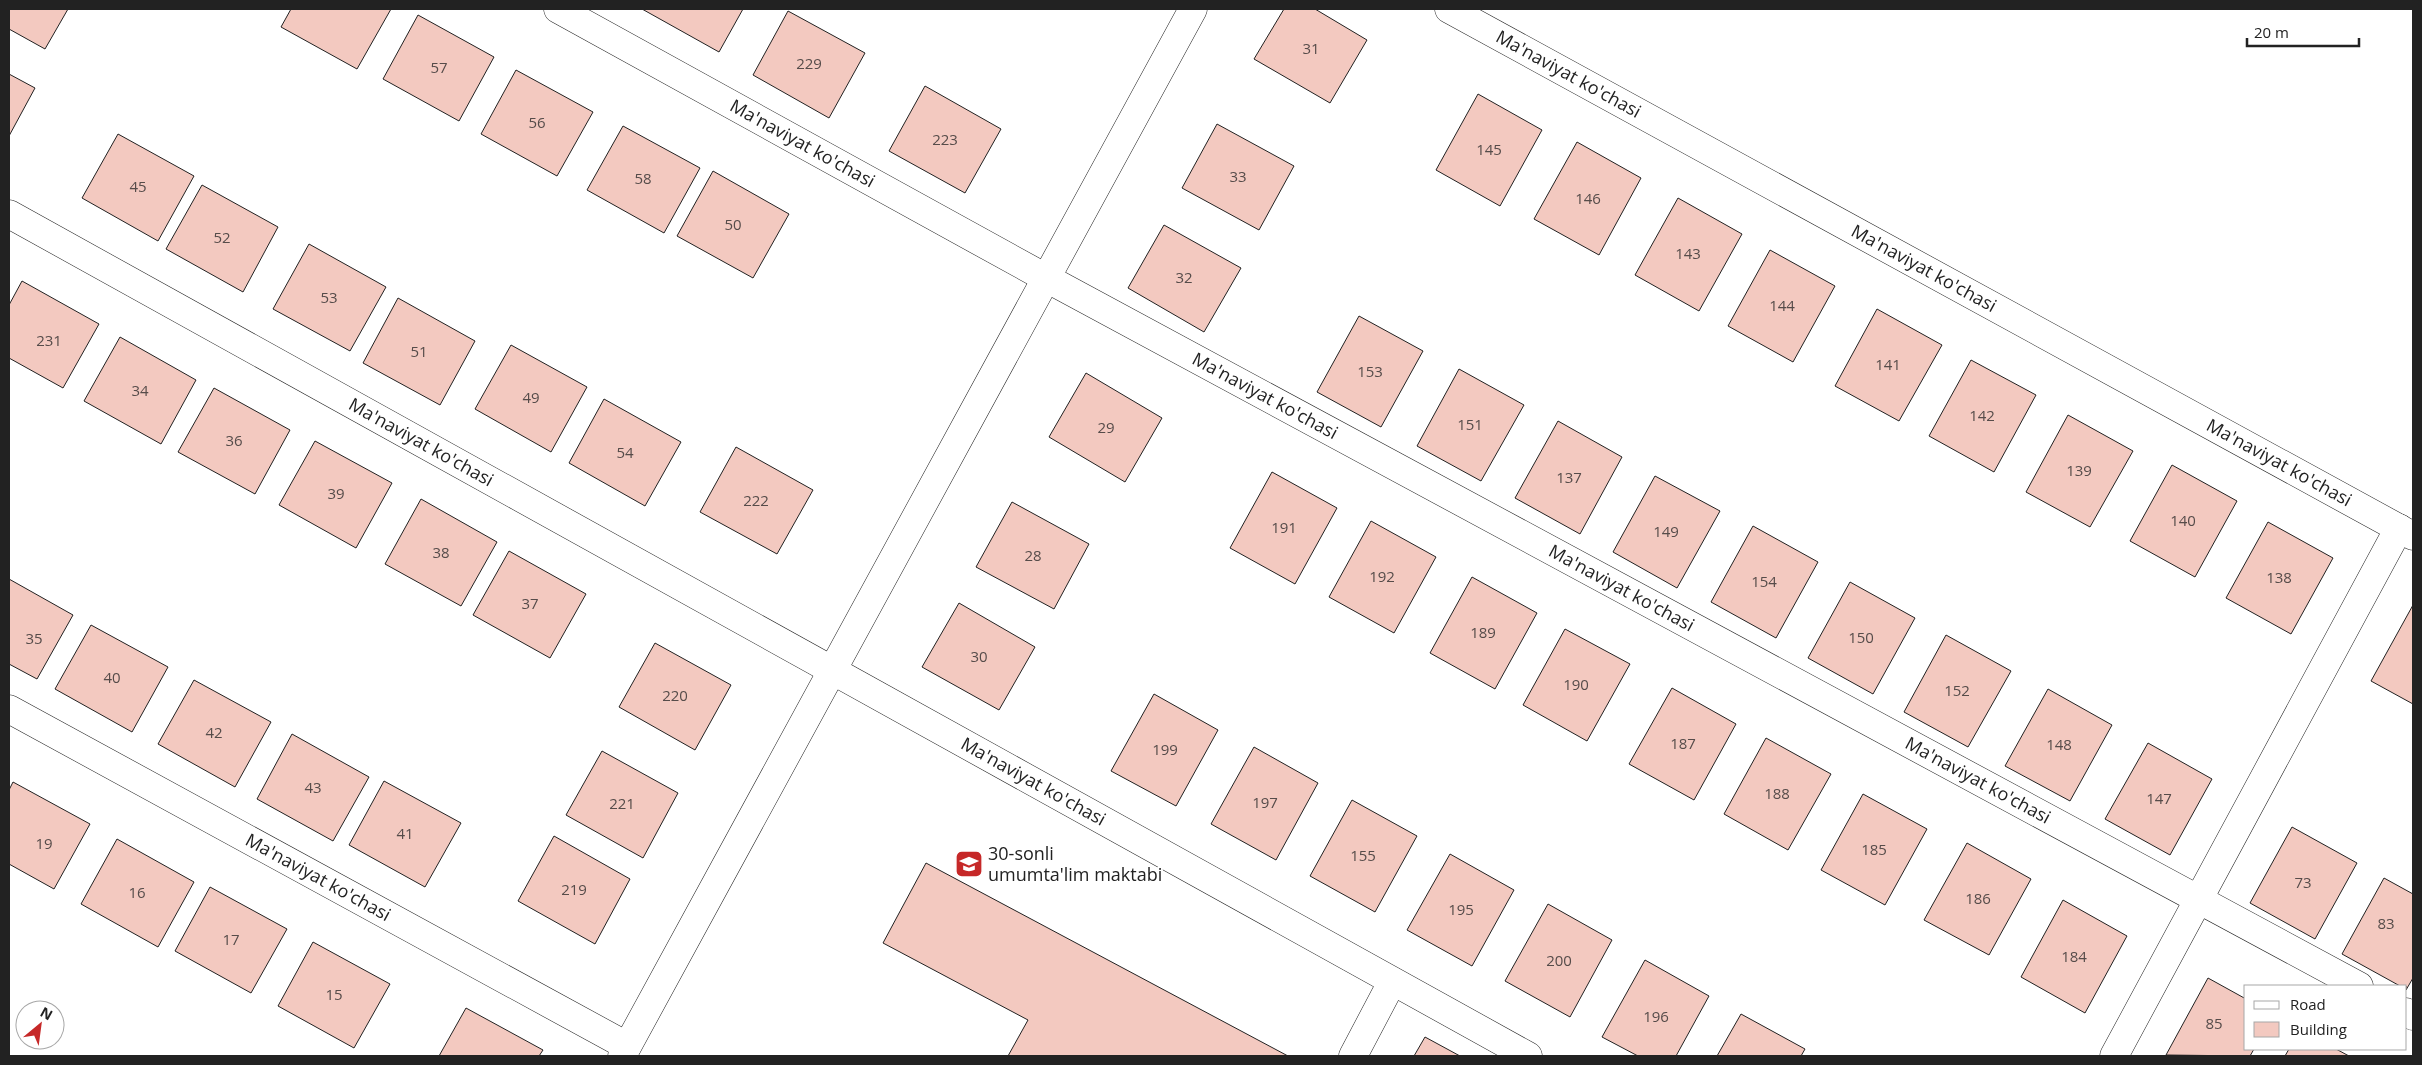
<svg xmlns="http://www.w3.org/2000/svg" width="2422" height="1065" viewBox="0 0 2422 1065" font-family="'Open Sans',sans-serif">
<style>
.building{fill:#f3c9c0;stroke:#222}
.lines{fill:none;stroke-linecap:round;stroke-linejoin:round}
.street-casing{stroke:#222;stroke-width:29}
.street{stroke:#fff;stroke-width:28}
.labels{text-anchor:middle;stroke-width:4;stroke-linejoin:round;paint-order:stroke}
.number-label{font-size:15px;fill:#564c4a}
.street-label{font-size:18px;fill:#222;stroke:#fff}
.poi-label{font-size:18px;fill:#222;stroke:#fff;text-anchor:start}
</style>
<rect width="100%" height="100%" fill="#fff"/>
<g class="building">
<path d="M9,9h59l-23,40 -36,-20z"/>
<path d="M291,9h100l-34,60 -76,-42z"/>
<path d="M642,9h101l-24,43z"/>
<path d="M1284,9h31l52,31 -37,63 -76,-44z"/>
<path d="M788,11l77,42 -36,65 -76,-43z"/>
<path d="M418,15l76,42 -35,64 -76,-42z"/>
<path d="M516,70l77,42 -36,64 -76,-42z"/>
<path d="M9,74l26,14 -26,48z"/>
<path d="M925,86l76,43 -36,64 -76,-42z"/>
<path d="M1478,94l64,36 -42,76 -64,-36z"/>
<path d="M1217,124l77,42 -35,64 -77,-42z"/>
<path d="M623,126l77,42 -36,65 -77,-43z"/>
<path d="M118,134l76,42 -36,65 -76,-43z"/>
<path d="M1577,142l64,36 -42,77 -65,-36z"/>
<path d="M713,171l76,43 -36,64 -76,-42z"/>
<path d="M202,185l76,42 -35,65 -77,-43z"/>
<path d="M1678,198l64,36 -43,77 -64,-36z"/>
<path d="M1164,225l77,43 -37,64 -76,-44z"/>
<path d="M309,244l77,43 -36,64 -77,-42z"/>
<path d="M1770,250l65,36 -42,76 -65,-36z"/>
<path d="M22,281l77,43 -36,64 -54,-30v-53z"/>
<path d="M398,298l77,43 -35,64 -77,-42z"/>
<path d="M1877,309l65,36 -43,76 -64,-35z"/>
<path d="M1359,316l64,35 -42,76 -64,-35z"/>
<path d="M120,337l76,43 -35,64 -77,-43z"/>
<path d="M511,345l76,42 -36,65 -76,-43z"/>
<path d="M1971,360l65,35 -42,77 -65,-36z"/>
<path d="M1459,369l65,36 -43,76 -64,-35z"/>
<path d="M1086,373l76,45 -37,64 -76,-45z"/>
<path d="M214,388l76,42 -35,64 -77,-42z"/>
<path d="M604,399l77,43 -36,64 -76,-43z"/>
<path d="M2068,415l65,36 -43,76 -64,-35z"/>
<path d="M1558,421l64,36 -42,77 -65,-36z"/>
<path d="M315,441l77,42 -36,65 -77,-43z"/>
<path d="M736,447l77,43 -36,64 -77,-42z"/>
<path d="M2172,465l65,36 -42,76 -65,-36z"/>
<path d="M1272,472l65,36 -42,76 -65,-36z"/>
<path d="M1655,476l65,35 -43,77 -64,-36z"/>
<path d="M421,499l76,43 -36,64 -76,-42z"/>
<path d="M1012,502l77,42 -35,65 -78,-42z"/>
<path d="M1371,521l65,36 -42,76 -65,-36z"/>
<path d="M2268,522l65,36 -42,76 -65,-36z"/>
<path d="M1753,526l65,36 -42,76 -65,-36z"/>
<path d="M509,551l77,43 -36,64 -77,-43z"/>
<path d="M1472,577l65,36 -42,76 -65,-36z"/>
<path d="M9,579l64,36 -36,64 -28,-15z"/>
<path d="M1850,582l65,36 -42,76 -65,-36z"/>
<path d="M959,603l76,44 -36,63 -77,-43z"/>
<path d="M2413,605v99l-42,-23z"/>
<path d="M91,625l77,42 -36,65 -77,-43z"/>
<path d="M1565,629l65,35 -43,77 -64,-36z"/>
<path d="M1946,635l65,36 -43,76 -64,-35z"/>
<path d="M655,643l76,42 -36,65 -76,-43z"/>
<path d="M194,680l77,42 -36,65 -77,-43z"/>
<path d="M1672,688l64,36 -42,76 -65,-36z"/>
<path d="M2048,689l64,36 -42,76 -65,-35z"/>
<path d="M1154,694l64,36 -42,76 -65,-35z"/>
<path d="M292,734l77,43 -36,64 -76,-42z"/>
<path d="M1766,738l65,36 -43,76 -64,-36z"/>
<path d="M2148,743l64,36 -42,76 -65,-36z"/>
<path d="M1254,747l64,36 -42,77 -65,-36z"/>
<path d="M602,751l76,42 -35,65 -77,-43z"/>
<path d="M384,781l77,42 -36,64 -76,-42z"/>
<path d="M13,782l77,42 -36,65 -45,-25v-74z"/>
<path d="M1863,794l64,35 -42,76 -64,-35z"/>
<path d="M1352,800l65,36 -42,76 -65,-36z"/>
<path d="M2292,827l65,36 -42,76 -65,-36z"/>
<path d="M554,836l76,43 -35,65 -77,-43z"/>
<path d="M117,839l77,43 -36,65 -77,-43z"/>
<path d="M1967,843l64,36 -42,76 -65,-35z"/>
<path d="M1450,854l64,36 -42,76 -65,-36z"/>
<path d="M926,863l362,193h-280l20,-36 -145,-77z"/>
<path d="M2384,878l29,16v84l-7,12v-4h-6l-58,-32z"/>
<path d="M210,887l77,42 -36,64 -76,-42z"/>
<path d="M2063,900l64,36 -42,77 -64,-36z"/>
<path d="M1548,904l64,36 -42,77 -65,-36z"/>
<path d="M313,942l77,42 -36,64 -76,-42z"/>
<path d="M1645,960l64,36 -33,60h-38l-36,-19z"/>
<path d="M2208,978l38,21v50h8l-4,7 -84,-1z"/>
<path d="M466,1008l77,42 -4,6h-100z"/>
<path d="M1741,1014l64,35 -4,7h-84z"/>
<path d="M1425,1037l35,19h-46z"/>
<path d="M2289,1049h47l13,7h-64z"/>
</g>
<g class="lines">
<defs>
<g id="street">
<path id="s1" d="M558,9l488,269 1313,708"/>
<path id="s2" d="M1449,9l964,527"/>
<path id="s3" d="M9,214l1519,842"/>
<path id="s4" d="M9,709l618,337"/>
<path d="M2406,1012l7,4"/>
<path d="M622,1056l571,-1047"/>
<path d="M1353,1056l39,-74"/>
<path d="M2114,1056l285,-528"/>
</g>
</defs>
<use href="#street" class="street-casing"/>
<use href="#street" class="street"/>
</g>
<defs>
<symbol id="school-square" viewBox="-11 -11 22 22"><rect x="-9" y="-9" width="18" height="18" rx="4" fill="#c62828" stroke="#fff"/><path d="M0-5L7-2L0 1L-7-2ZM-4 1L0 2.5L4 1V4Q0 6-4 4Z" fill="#fff"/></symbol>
</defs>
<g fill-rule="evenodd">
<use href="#school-square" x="953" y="848" width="32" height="32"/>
</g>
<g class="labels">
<g class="number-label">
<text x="1311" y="54">31</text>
<text x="809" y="69">229</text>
<text x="439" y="73">57</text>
<text x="537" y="128">56</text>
<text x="945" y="145">223</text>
<text x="1489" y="155">145</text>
<text x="1238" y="182">33</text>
<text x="643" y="184">58</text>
<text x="138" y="192">45</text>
<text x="1588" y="204">146</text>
<text x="733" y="230">50</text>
<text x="222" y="243">52</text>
<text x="1688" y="259">143</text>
<text x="1184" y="283">32</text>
<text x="329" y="303">53</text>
<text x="1782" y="311">144</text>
<text x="49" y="346">231</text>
<text x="419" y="357">51</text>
<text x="1888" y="370">141</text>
<text x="1370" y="377">153</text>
<text x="140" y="396">34</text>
<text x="531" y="403">49</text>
<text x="1982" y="421">142</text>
<text x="1470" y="430">151</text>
<text x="1106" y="433">29</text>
<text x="234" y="446">36</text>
<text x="625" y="458">54</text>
<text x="2079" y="476">139</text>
<text x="1569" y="483">137</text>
<text x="336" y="499">39</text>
<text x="756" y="506">222</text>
<text x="2183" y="526">140</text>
<text x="1284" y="533">191</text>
<text x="1666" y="537">149</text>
<text x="441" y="558">38</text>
<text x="1033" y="561">28</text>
<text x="1382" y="582">192</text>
<text x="2279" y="583">138</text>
<text x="1764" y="587">154</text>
<text x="530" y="609">37</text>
<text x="1483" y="638">189</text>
<text x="1861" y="643">150</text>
<text x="34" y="644">35</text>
<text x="979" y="662">30</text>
<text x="112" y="683">40</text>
<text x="1576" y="690">190</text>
<text x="1957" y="696">152</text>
<text x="675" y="701">220</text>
<text x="214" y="738">42</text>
<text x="1683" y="749">187</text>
<text x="2059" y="750">148</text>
<text x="1165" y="755">199</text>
<text x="313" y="793">43</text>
<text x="1777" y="799">188</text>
<text x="2159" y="804">147</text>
<text x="1265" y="808">197</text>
<text x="622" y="809">221</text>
<text x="405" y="839">41</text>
<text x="44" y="849">19</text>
<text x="1874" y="855">185</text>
<text x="1363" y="861">155</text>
<text x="2303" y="888">73</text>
<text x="574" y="895">219</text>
<text x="137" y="898">16</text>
<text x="1978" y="904">186</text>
<text x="1461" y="915">195</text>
<text x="2386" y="929">83</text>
<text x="231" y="945">17</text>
<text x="2074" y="962">184</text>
<text x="1559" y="966">200</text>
<text x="334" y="1000">15</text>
<text x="1656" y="1022">196</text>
<text x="2214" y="1029">85</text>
</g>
<g class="street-label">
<text dy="6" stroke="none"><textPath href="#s2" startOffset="136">Ma'naviyat ko'chasi</textPath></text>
<text dy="6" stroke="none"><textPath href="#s1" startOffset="279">Ma'naviyat ko'chasi</textPath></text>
<text dy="6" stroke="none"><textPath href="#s2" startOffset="541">Ma'naviyat ko'chasi</textPath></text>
<text dy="6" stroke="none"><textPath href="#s1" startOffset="806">Ma'naviyat ko'chasi</textPath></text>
<text dy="6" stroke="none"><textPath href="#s3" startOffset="471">Ma'naviyat ko'chasi</textPath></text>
<text dy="6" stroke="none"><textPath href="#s2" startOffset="946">Ma'naviyat ko'chasi</textPath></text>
<text dy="6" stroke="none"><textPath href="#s1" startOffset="1211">Ma'naviyat ko'chasi</textPath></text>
<text dy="6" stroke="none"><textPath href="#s1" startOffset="1616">Ma'naviyat ko'chasi</textPath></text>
<text dy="6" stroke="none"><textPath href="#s3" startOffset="1171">Ma'naviyat ko'chasi</textPath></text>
<text dy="6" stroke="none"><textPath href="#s4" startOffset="352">Ma'naviyat ko'chasi</textPath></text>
</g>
<g class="poi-label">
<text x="988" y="860">30-sonli<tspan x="988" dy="21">umumta'lim maktabi</tspan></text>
</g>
</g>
<rect width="2422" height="1065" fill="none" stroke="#222222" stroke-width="20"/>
<rect x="2244" y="985" width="162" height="65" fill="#ffffff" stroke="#a7a7a7"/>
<rect x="2254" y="1001" width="25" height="8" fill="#ffffff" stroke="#a7a7a7"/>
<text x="2290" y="1010" font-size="15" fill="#222222">Road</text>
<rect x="2254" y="1022" width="25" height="15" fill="#f3c9c0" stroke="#a7a7a7"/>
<text x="2290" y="1035" font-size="15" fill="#222222">Building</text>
<g transform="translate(40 1025) rotate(29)"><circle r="24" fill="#ffffff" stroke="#a7a7a7"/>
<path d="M0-4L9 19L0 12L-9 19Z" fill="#c62828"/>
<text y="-8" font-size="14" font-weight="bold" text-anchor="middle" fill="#222222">N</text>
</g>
<path d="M2247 38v8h112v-8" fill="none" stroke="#222222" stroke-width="2.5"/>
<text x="2254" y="38" font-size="15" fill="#222222" stroke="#ffffff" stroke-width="4" paint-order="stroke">20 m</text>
</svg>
